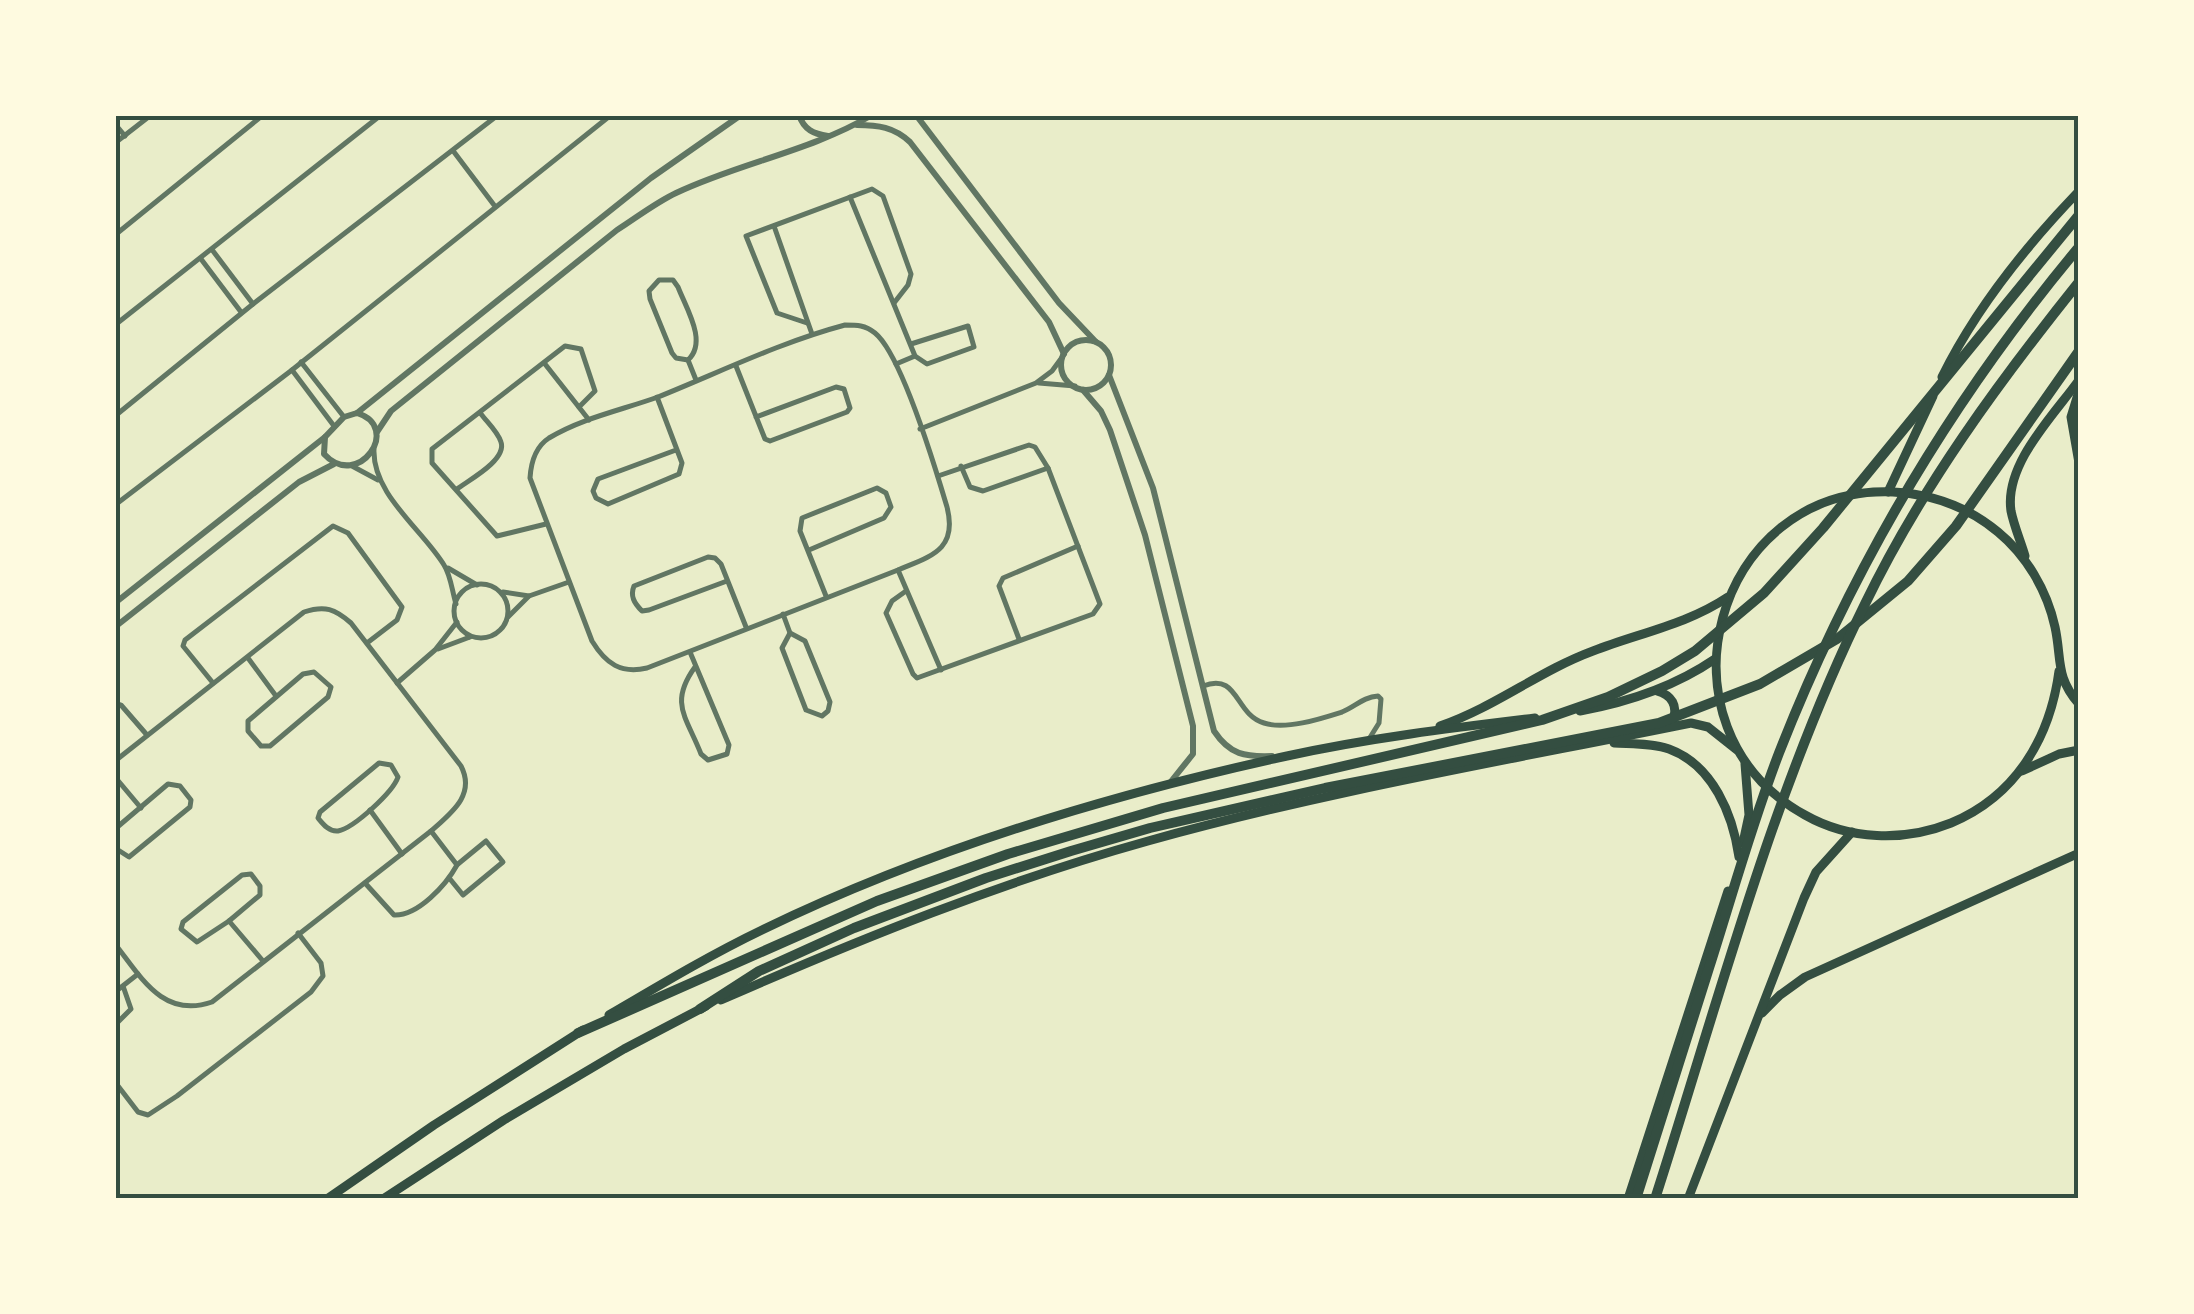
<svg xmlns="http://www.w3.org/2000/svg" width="2194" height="1314" viewBox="0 0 2194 1314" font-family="Overpass,sans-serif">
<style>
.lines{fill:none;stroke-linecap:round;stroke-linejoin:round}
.minor{stroke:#617663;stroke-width:5}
.tertiary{stroke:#617663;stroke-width:6}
.primary{stroke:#344e41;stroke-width:9}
.trunk{stroke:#344e41;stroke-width:9}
.motorway{stroke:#344e41;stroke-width:10}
.neatline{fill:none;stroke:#344e41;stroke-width:4}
</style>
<rect width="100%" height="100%" fill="#e9edc9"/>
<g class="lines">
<g class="minor">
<path d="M115,124l10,12"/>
<path d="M115,143l36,-28"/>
<path d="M454,152l40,53"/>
<path d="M850,197l65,159 12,8 47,-17 -6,-21 -57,18"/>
<path d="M774,226l38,108"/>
<path d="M115,235l148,-120"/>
<path d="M213,251l40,53"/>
<path d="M201,259l40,53"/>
<path d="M659,280h14l5,7c8,21 30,55 10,73l-12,-2 -4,-5 -22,-54 -1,-8z"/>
<path d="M807,323l-30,-10 -31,-77 126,-47 11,7 28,78 -3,11 -14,18"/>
<path d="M115,325l266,-210"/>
<path d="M845,325c12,0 20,0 30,8 27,22 61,137 72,174 11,43 -16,49 -49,63l-251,98c-26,6 -41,-4 -55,-27l-62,-163c1,-16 5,-31 19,-40 33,-20 73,-28 109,-41 62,-25 123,-55 187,-72z"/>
<path d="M688,360l8,20"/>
<path d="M301,362l43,55"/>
<path d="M545,364l44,56"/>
<path d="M896,364l19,-8"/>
<path d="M736,366l29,73 5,2 77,-29 3,-4 -6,-19 -8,-2 -80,30"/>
<path d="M292,370l42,56"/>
<path d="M1039,383l36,3"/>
<path d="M657,397l25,66 -3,11 -71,30 -12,-6 -3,-7 5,-12 78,-29"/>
<path d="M115,416l138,-112 245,-189"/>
<path d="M920,429l116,-46 16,-12 11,-15"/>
<path d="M374,449c-2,45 48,80 70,116 7,11 8,26 12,39"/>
<path d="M352,466l26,14"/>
<path d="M961,466l9,21 13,4 65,-23"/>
<path d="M457,489c12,-9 50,-29 44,-47 -3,-10 -14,-20 -20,-28"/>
<path d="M115,505l177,-135 319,-255"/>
<path d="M546,524l-49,12 -65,-73v-14l133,-103 16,3 14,42 -16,16"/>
<path d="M809,550l75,-32 7,-11 -5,-14 -9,-5 -75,30 -2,13 26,65"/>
<path d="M448,568l29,17"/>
<path d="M898,570l43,100"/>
<path d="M727,581l-78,29 -7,1c-8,-8 -12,-15 -8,-25l74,-29 7,1 6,6 25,63"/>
<circle cx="481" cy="611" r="27"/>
<path d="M906,591l-14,10 -6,12 27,61 4,4 176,-64 7,-10 -52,-136 -13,-21 -6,-2 -91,31"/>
<path d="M503,592l26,4"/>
<path d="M783,614l7,19"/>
<path d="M508,617l21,-21 40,-14"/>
<path d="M790,633l15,8 25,61 -2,9 -6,5 -16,-6 -24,-62z"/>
<path d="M1019,639l-20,-53 4,-8 75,-32"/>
<path d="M438,649l32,-12"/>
<path d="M690,652l39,93 -2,9 -19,6 -7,-6c-15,-38 -32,-51 -6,-87"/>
<path d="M248,658l28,38"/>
<path d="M314,672l17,15 -3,10 -58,49h-9l-13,-15v-10l55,-47z"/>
<path d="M213,683l-30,-37 2,-6 148,-114 15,7 54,74 -5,13 -30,23"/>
<path d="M397,683l38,-33 22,-28"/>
<path d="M1203,686c36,-14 31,28 61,37 22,7 56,-4 78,-11 13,-5 21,-15 36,-16l3,3 -2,24 -10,16"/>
<path d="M115,703l6,2 26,30"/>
<path d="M115,761l189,-149c21,-7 31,-3 47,11l110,143c15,29 -10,47 -30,65l-219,171c-49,17 -71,-25 -97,-58"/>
<path d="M379,763l12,2 7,12c-5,15 -44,51 -60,54 -9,1 -15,-7 -20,-13l2,-6z"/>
<path d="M115,777l26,31"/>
<path d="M370,810l32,44"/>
<path d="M115,829l53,-45 12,2 11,14 -1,7 -61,50 -14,-9"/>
<path d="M251,874l9,12v9l-31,26 -32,21 -16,-13 2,-7 59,-47z"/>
<path d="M450,879l13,16 40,-33 -17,-21 -28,23"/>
<path d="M365,883l29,32c24,1 52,-30 63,-50l-26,-34"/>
<path d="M229,921l34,40"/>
<path d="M115,992l23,-18"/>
<path d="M115,1025l16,-16 -8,-23"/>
<path d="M115,1082l23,30 10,3 29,-19 134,-104 12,-16 -2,-13 -23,-30"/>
</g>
<g class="tertiary">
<path d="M799,115c5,15 15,19 29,21"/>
<path d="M916,115l143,188 37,39"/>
<path d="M857,125c21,0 37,2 53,17l139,180 15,32"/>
<circle cx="1086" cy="365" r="25"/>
<path d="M1109,375l44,113 61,243c16,24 31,26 58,25"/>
<path d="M1083,390l18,21 9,19 35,105 48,191v28l-24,30"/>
<path d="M357,413l294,-235 90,-63"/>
<path d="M357,413c46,14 1,78 -33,41l1,-17 19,-20z"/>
<path d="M377,432l14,-21 226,-181c19,-12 38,-27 59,-37 63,-30 135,-42 196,-78"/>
<path d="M115,603l210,-166"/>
<path d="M115,627l184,-145 35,-18"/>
</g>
<g class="primary">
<path d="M1942,377c34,-69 84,-131 137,-186"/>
<path d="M2079,391l-8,26 8,46"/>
<path d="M1888,492l45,-96"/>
<path d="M2025,556c-4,-14 -11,-30 -14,-45 -7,-47 43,-96 68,-131"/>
<path d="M2059,671c-9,67 -43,125 -108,152 -47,19 -102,17 -146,-8 -157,-87 -92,-330 88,-323 39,2 75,15 105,40 28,23 49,58 57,95 7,32 0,50 24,77"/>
<path d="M2022,771l37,-17 20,-4"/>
<path d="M1743,843l6,-28 -4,-51"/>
<path d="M1762,1013l18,-18 25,-18 274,-124"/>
<path d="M1628,1199l100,-308"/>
<path d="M1688,1199l116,-301 12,-26 36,-40"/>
</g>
<g class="trunk">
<path d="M1657,691c15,4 21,15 16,29"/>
<path d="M1580,711c49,-9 94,-24 135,-52"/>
<path d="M1440,726c57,-20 99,-55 153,-75 46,-18 93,-26 135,-54"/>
<path d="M1614,743c18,1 38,0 55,6 44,16 64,66 70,108"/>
<path d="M721,1000c139,-61 280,-118 427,-159 179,-50 361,-81 543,-118l17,4 29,23"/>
<path d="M609,1015c51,-30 101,-60 153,-85 165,-80 346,-135 525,-174 82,-18 165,-28 248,-38"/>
<path d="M327,1199l107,-74 149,-95"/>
<path d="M383,1199l121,-79 120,-71 82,-43"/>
</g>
<g class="motorway">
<path d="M700,1009l59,-38 95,-43 132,-50 85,-27 79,-23 175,-40 334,-65 101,-39 77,-45 71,-58 48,-55 123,-175"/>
<path d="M578,1033l299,-132 131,-47 155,-46 379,-88 66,-23 54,-26 33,-20 69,-58 59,-65 256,-313"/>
<path d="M1636,1199c24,-77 49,-154 73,-231 23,-72 43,-145 70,-215 72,-184 173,-354 300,-506"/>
<path d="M1655,1199c64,-199 117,-406 210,-595 56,-116 133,-221 214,-322"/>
</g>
</g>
<rect width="2194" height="1314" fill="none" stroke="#fefae0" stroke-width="235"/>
<rect x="118" y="118" width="1958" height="1078" class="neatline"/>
</svg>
